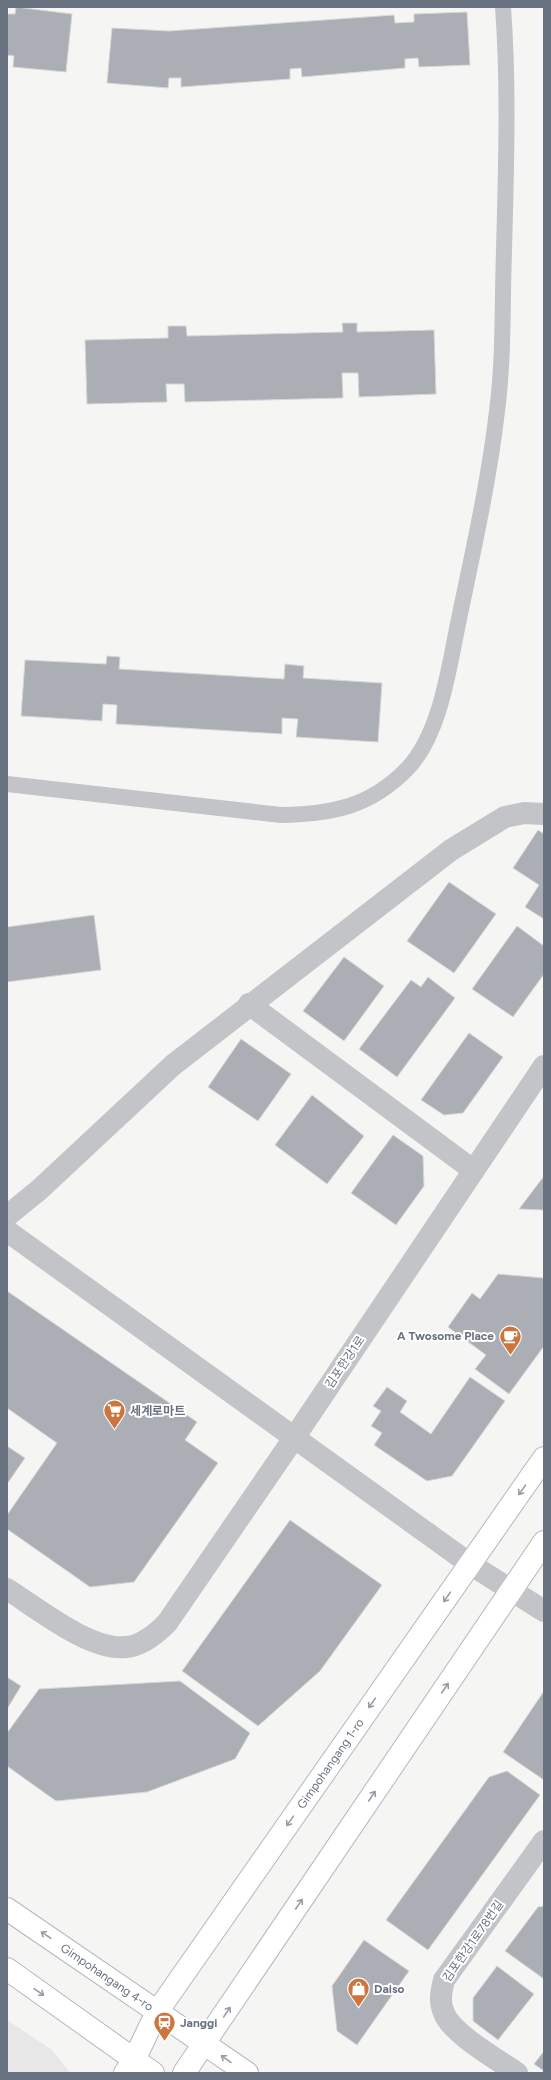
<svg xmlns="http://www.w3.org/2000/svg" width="551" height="2080" viewBox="0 0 551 2080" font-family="Figtree,'Noto Sans KR',sans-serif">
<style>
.built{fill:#e6e7e6}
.building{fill:#abafb5;stroke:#d7d7d5}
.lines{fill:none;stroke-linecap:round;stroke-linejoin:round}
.secondary-casing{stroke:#b4b7bc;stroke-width:24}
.lane{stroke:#c2c4c7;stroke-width:16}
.street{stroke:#c2c4c7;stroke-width:22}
.secondary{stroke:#fff;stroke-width:22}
.oneway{stroke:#959ca6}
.labels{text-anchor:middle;stroke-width:4;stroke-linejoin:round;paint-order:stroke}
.poi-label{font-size:12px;font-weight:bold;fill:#687280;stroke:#fff;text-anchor:start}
.street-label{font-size:12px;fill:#687280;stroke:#fff}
</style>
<rect width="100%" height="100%" fill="#f5f6f3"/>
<path class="built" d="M7,2020l45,30 18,23h-63z"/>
<g class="building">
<path d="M16,7l56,7 -6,58 -53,-5 1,-11 -7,-1v-41h8z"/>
<path d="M467,12l3,53 -51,2 -1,-9 -13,1v9l-103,9 -1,-9 -11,1v10l-109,8v-9h-12l-1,10 -61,-5 5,-55 57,3 225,-16 1,8 19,-1v-8z"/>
<path d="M342,323h15v9l77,-2 2,64 -77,3 -1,-24h-16l1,25 -158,4 -1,-18h-18l1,18 -80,2 -2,-64 83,-2v-12h18l1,10 156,-4z"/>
<path d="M107,656l13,1 -1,12 165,10 1,-15 19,2 -1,12 79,5 -4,59 -82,-5 2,-18 -16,-1v16l-166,-10 1,-19 -14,-1 -1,17 -81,-5 4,-56 81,4z"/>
<path d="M538,830l6,4v85l-19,-12 14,-22 -26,-17z"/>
<path d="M449,882l47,32 -42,59 -47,-32z"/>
<path d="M94,915l7,55 -94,12v-55z"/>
<path d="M517,926l27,20v28l-31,43 -41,-28z"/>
<path d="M344,957l40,29 -40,55 -41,-30z"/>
<path d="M428,977l27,21 -58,79 -38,-28 52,-69 10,7z"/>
<path d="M469,1033l34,24 -40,56 -19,2 -23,-15z"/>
<path d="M241,1039l50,35 -33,47 -50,-34z"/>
<path d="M312,1095l52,41 -37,48 -52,-39z"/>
<path d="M393,1135l30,21 1,30 -28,39 -45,-32z"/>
<path d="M544,1176v34l-25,-1z"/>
<path d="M498,1274l46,4v68l-35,48 -34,-25 11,-14 -38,-28 24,-34 8,6z"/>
<path d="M7,1291l190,131 -12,18 33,23 -84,119 -44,5 -83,-58v-14l50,-72 -50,-35z"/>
<path d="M470,1377l35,24 -53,75 -25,5 -53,-36 8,-12 -11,-7 10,-15 -8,-5 14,-19 20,14 -7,11 31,22z"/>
<path d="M7,1446l18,12 -18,26z"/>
<path d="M290,1520l92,65 -62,86 -62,55 -76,-55z"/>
<path d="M7,1677l14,9 -14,23z"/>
<path d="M180,1681l70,52 -15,26 -88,33 -91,9 -49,-35v-33l32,-44z"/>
<path d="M544,1691v89l-41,-28z"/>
<path d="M507,1771l33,24 -112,155 -42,-30 103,-143z"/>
<path d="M544,1906v73l-39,-28 33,-44z"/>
<path d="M364,1940l45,31 -52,74 -20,-14 -5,-45z"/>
<path d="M497,1966l37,28 -36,46 -25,-19v-23z"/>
<path d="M544,2051v20l-10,-7z"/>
</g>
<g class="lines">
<defs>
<g id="secondary">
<path id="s1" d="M7,1909l240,164"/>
<path d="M7,1969l146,104"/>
<path id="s2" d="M125,2073l9,-13 23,-48 387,-554"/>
<path d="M184,2073l360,-531"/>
</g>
</defs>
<use href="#secondary" class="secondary-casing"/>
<path class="lane" d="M7,784l274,31c51,-1 89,-8 126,-46 34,-35 42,-103 52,-150 14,-68 30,-138 38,-208 7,-53 5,-107 7,-160 2,-81 5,-163 -1,-244"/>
<g class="street">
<path d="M249,1004l224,166"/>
<path d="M7,1216l32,-26 134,-125 278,-215 54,-33 19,-4 20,1"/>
<path d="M7,1231l463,333 74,47"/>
<path d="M7,1589c30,19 83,62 119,58 16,-1 30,-13 41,-24l127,-185 250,-372"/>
<path d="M517,2073c-19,-13 -66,-40 -73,-60 -5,-11 -3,-21 0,-33l100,-139"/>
</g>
<use href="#secondary" class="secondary"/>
</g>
<defs><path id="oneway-shaft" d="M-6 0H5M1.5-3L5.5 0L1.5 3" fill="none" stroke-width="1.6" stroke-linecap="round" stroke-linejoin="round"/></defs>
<g class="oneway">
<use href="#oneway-shaft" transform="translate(522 1490) rotate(125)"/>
<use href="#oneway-shaft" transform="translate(447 1597) rotate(125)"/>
<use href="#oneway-shaft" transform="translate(445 1688) rotate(-56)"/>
<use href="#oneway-shaft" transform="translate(372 1703) rotate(125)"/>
<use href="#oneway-shaft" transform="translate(372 1796) rotate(-56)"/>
<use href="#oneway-shaft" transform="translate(290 1821) rotate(125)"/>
<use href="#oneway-shaft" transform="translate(299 1904) rotate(-56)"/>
<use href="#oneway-shaft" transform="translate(46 1935) rotate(-146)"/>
<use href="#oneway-shaft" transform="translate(39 1992) rotate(35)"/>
<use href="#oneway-shaft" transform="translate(227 2012) rotate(-56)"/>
<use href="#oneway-shaft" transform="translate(226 2059) rotate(-145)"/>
</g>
<defs>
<symbol id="cafe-pin" viewBox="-11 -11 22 30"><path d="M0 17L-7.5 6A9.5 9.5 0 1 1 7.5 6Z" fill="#cc753c" stroke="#fff"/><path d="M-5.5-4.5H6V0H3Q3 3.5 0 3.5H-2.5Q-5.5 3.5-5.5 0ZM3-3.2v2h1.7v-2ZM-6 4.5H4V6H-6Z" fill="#fff"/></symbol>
<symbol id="supermarket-pin" viewBox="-11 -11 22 30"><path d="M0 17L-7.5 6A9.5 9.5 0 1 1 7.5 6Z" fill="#cc753c" stroke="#fff"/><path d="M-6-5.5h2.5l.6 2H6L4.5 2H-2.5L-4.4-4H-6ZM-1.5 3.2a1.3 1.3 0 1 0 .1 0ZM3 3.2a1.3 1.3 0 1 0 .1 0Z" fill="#fff"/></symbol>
<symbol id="shop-pin" viewBox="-11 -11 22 30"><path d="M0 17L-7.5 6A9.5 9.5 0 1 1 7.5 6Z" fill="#cc753c" stroke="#fff"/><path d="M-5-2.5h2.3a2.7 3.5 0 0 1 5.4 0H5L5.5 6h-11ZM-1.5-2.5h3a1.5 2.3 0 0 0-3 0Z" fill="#fff"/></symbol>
<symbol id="station-pin" viewBox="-11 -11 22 30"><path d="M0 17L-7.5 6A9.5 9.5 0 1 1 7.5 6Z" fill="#cc753c" stroke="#fff"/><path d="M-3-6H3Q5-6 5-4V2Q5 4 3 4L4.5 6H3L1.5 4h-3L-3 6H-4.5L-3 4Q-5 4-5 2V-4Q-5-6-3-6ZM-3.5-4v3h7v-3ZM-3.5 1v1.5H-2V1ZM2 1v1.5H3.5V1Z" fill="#fff"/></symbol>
</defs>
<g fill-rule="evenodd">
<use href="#cafe-pin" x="498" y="1324" width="25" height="34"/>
<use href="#supermarket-pin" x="102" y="1398" width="25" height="34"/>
<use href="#shop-pin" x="346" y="1976" width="25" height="34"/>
<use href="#station-pin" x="152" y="2010" width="25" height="34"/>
</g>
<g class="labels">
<g class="poi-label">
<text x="494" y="1340" text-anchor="end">A Twosome Place</text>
<text x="130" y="1415">세계로마트</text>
<text x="374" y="1993">Daiso</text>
<text x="180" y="2027">Janggi</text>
</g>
<g class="street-label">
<text transform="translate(345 1362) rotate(-56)" y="4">김포한강1로</text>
<text dy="4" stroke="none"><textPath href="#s2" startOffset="372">Gimpohangang 1-ro</textPath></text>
<text transform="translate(473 1941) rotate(-55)" y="4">김포한강1로78번길</text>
<text dy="4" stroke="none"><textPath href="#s1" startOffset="121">Gimpohangang 4-ro</textPath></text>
</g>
</g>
<rect width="551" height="2080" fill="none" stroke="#687280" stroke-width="16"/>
</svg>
